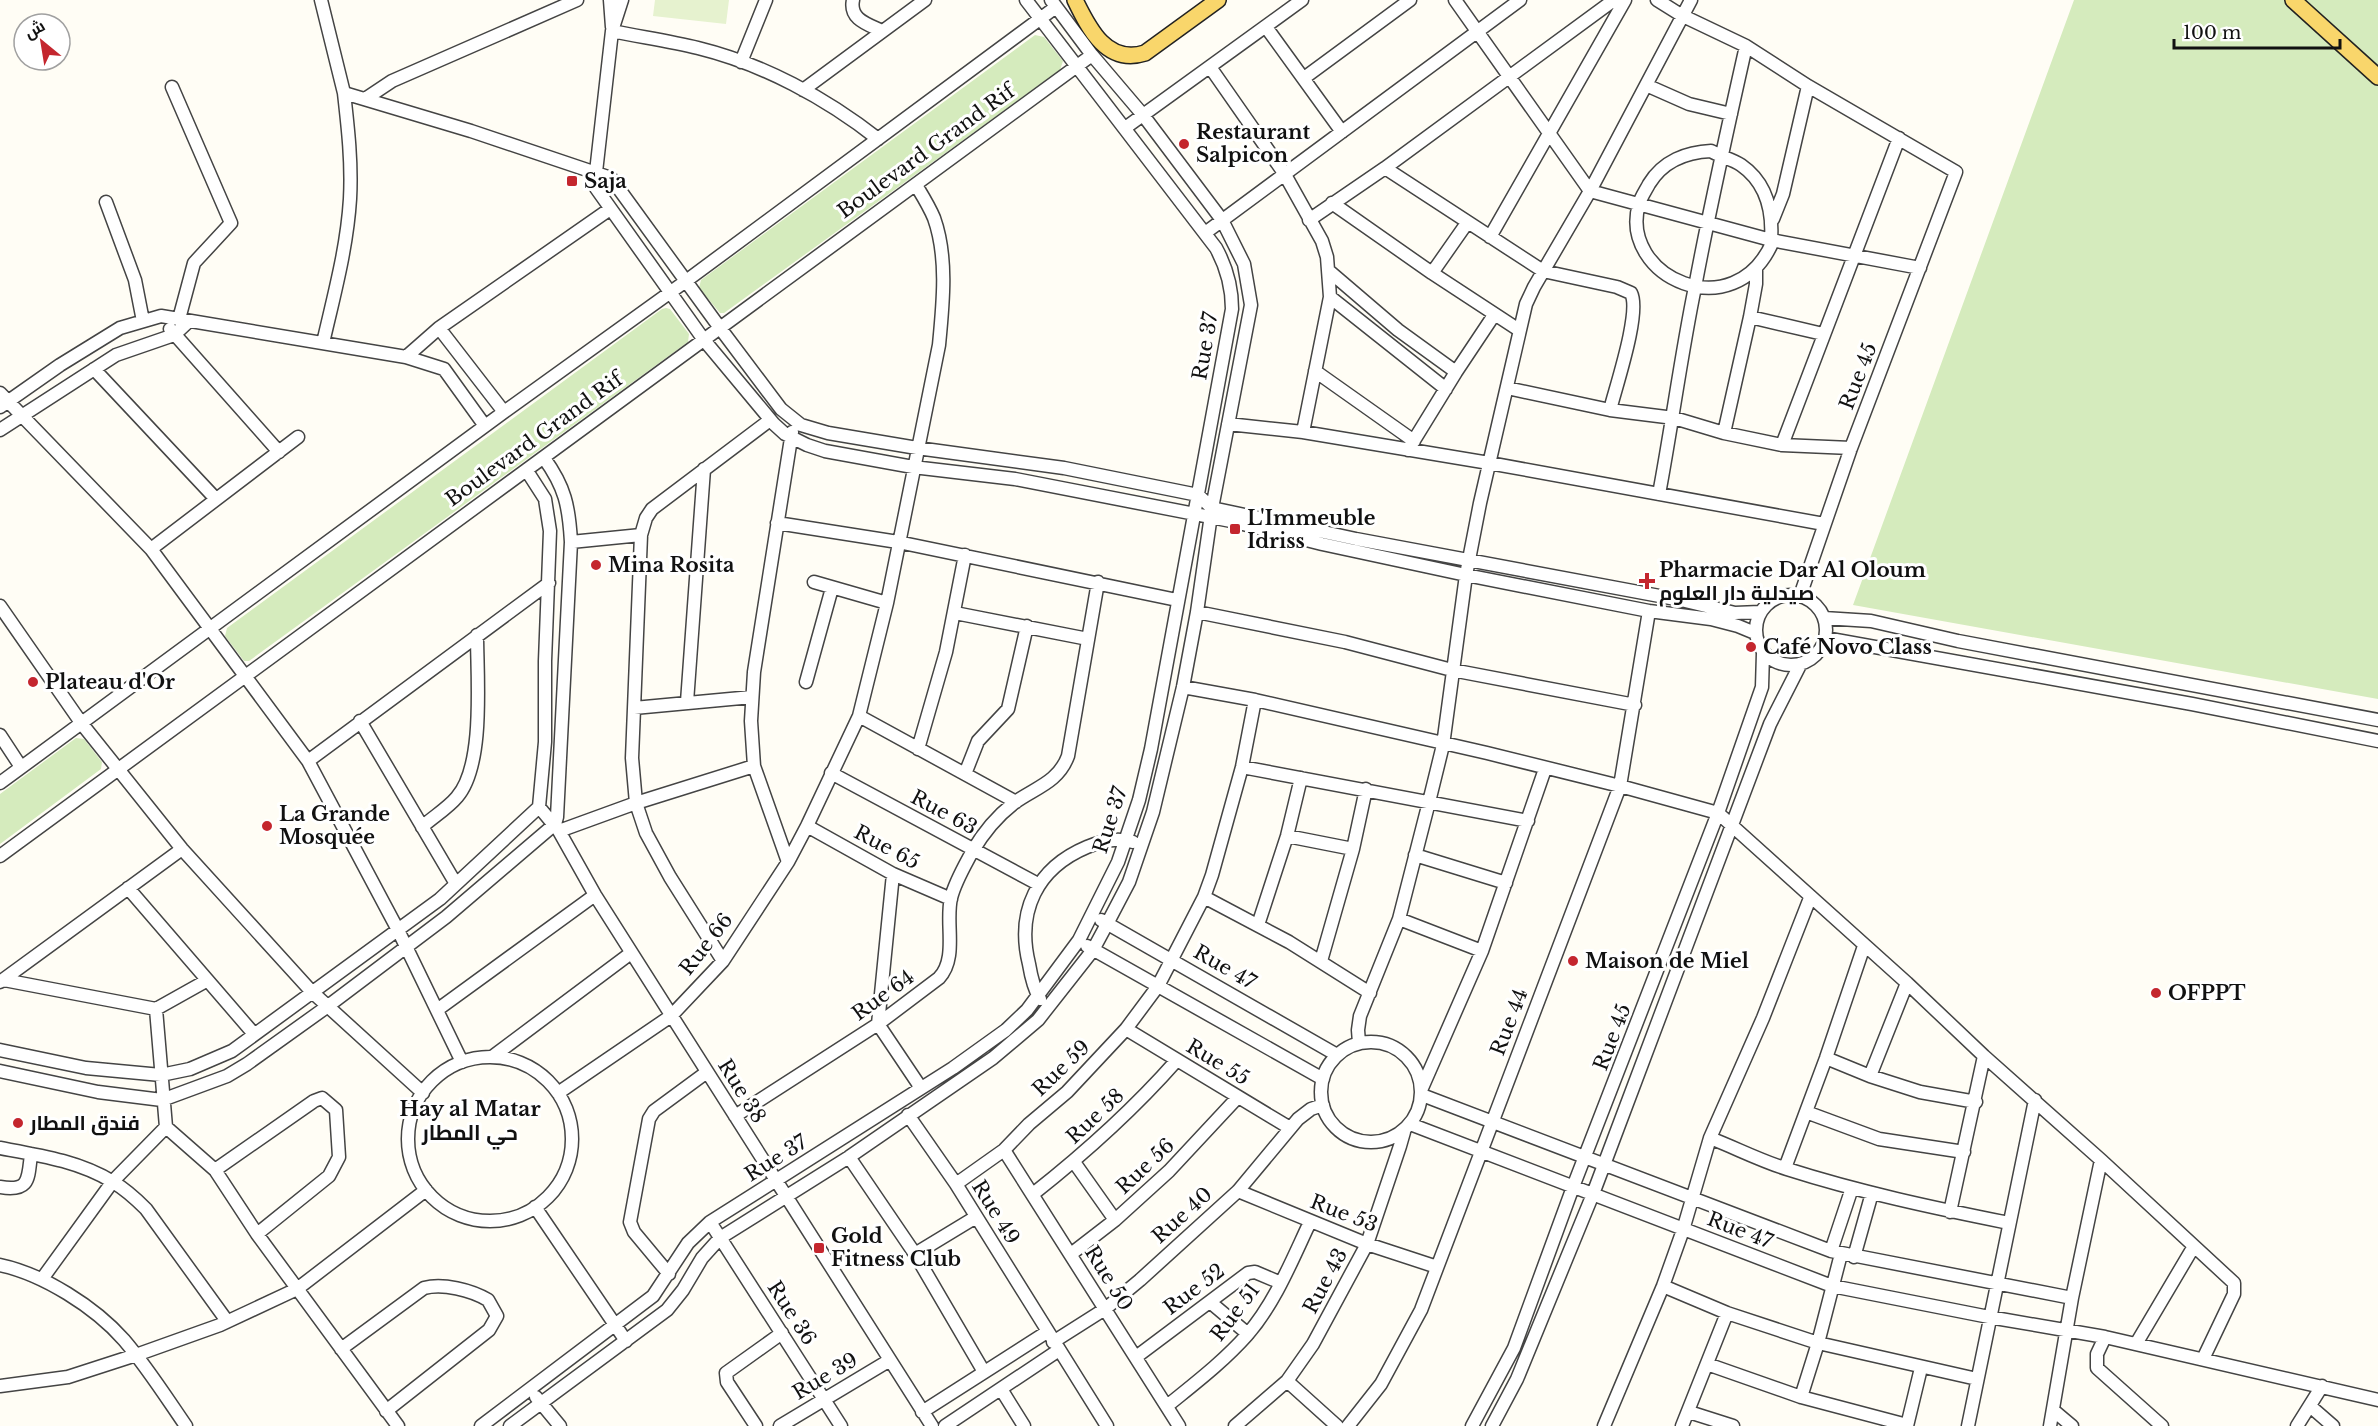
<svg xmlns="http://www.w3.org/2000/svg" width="2378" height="1426" font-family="'Libre Baskerville',Cairo,serif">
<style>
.green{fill:#d5ebbd}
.pitch{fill:#e6f2cf}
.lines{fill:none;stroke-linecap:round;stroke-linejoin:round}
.minor-casing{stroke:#444;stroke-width:15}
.major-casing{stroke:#222;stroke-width:18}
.minor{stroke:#fff;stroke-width:12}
.major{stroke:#f9d66b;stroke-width:15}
.poi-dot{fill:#c4262e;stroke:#fff;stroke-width:2}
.labels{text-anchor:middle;stroke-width:6;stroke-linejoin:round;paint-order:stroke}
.poi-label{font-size:20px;font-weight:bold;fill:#111;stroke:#fff;text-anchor:start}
.street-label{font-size:20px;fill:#111;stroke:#fff}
.neighbourhood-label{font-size:21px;font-weight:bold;fill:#111;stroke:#fff}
</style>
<rect width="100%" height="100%" fill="#fffdf5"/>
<path class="green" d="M2074,0H2378V699L1853,605Z
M1035,35L1044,37L1063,61L1060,70L724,313H720L699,288L701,280Z
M666,308L670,309L689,334L688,342L249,661H244L225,636L227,628L662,309Z
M76,738L84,739L102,762L101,769L0,844V794Z"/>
<path class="pitch" d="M655,0H729L726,24L653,16Z"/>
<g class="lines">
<defs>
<path id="minor" d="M321,0L344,93L471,131L611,178L720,328L781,409L801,425L828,433L917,448L1064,468L1198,495L1212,508L1356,539L1681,600L1735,613L1760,612
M610,0L612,27
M622,0L612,31L596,172V188L704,340L774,424L785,434L807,445L825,451L913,467L1015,479L1231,521L1322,544L1466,575L1649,611L1711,619L1738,626L1755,633
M853,0C849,19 867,24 882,31
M1455,0L1590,191L1771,240L1920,268
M1657,0L1681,15L1746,46L1808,86L1956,172L1851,448L1800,596
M1266,27L1342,132
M612,31C641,37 670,41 698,48C763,64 826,98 878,139
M741,62L766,0
M1210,67L1284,173L1322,241L1327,257L1330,297L1303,432
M1304,78L1410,0
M1646,85L1689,104L1731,114
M172,87L231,223L194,263L179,319
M803,90L925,0
M365,99L392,81L577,0
M1125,128L1302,0
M1711,151C1721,157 1732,159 1741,165C1767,183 1773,211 1771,240L1773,241C1735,330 1618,277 1639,204C1641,197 1646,190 1649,184C1663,161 1687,152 1711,151Z
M1385,168L1543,271L1617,287L1631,293C1641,312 1616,386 1610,410
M106,202L135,280L143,321
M1332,203L1432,273L1519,330
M1773,219L1783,194L1808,86
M1309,220L1385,168L1614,0
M1205,233L1520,0
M1490,237L1625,0
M1329,271L1398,330L1456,372
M1432,273L1467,223
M1330,297L1446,389
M1750,317L1823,334
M439,328L504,412
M170,329L279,452
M323,343C334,295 347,248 350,199C352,163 348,128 344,93
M406,357L439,328L610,209
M94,369L215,498
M1315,371L1414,441
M1507,388L1610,410L1674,418L1724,433L1782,445L1851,448
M0,393L151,549L308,761L398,930L462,1062
M0,407L60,365L120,328L161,316L406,357L444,369L485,426
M1228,424L1303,432L1489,463L1824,524
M0,430L116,355L174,335L189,321
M1724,433L1750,317L1756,284V269
M1782,445L1899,138
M1408,450L1456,372L1494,315
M1659,494C1672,425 1681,355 1695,287C1710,206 1728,126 1746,46
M777,523L898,542L1177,600
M641,535L632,758L636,803L646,833L670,877L723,961
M571,542L641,535L646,518L652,509L770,420
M151,549L298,437
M814,582L887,603
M1756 630a35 35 0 1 1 70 0a35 35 0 1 1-70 0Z
M0,606L82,724L182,849L311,991L423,1093
M1197,612L1345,642L1452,670L1635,705
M955,613L1088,639
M1824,618L1871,621L1958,641L2378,720
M1825,638L2192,704L2378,741
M806,682L832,588
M1183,687L1255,700L1487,753L1620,786L1718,813L1907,983L1984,1056L2101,1160L2234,1283V1294L2203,1359
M687,702L704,469
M634,708L752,697
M859,716L1016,802
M360,721L456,884
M0,735L21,767
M918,749L946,652L965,555
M308,761L549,583
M1242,767L1528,821
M831,773L1038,884
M965,774L978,741L1008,709L1027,626
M0,783L504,412L686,281L1056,7
M539,807L559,831L595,895L932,1426
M807,826L893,874L951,899
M422,827C433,817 448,808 457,797C485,765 477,677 477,635
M559,831L636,803L754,766
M1287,836L1353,849
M1415,855L1506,883
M0,856L1092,55
M788,862L754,766L751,721L754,672L792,432
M893,874L878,1024L921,1088
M128,888L254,1034
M1204,897L1289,942L1370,993
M1399,919L1482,951
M1101,920L1337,1055
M1258,925L1287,836L1301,778
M1087,946L1323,1079
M1321,961L1353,849L1366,789
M4,980L156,1009L206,981
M0,982L182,849
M1040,999C1034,989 1031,976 1029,964C1016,911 1037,868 1087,847C1101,841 1118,837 1133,842
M156,1009L166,1127L215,1170L257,1234L398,1426
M437,1010L595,895
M1126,1029L1290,1128
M1321 1092a50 50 0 1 1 100 0a50 50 0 1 1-100 0Z
M1359,1043L1358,1030L1360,1016L1399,919L1429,802L1443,745L1466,575L1480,503L1526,304L1534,287L1590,191L1691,0
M0,1050L86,1068L161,1075L190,1069L232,1051L440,899L539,807L545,742V661L550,531L545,499L527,471
M492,1057L631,953
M408 1139a82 82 0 1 1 164 0a82 82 0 1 1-164 0Z
M1826,1058L1870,1076L1920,1092L1976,1102
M0,1071L98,1092L162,1100L227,1076L247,1064L328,1006L446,917L555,824L557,817L571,542C569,506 565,487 544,458
M1870,1076L1907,983
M1422,1088L1482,951L1545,769
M558,1093L671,1016L723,961L788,862L807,826L859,716L887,603L939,345C943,304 948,257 934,218C929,206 922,195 916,185
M1422,1095L1831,1251L2072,1298
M1806,1112L1879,1139L1964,1152
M908,1115L956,1184L1107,1426
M735,1116L878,1024L939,978C958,958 945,923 951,898C955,882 964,867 972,852C983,833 996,817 1014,803C1034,788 1058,783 1068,756L1098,582
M1410,1124L1832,1286L1989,1317L2105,1337L2378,1400
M1710,1138C1736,1148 1761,1161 1787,1169C1859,1192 1934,1208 2009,1223
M0,1148C38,1155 79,1161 113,1182C125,1189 136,1199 146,1209L227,1321
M1004,1150L1179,1426
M849,1157L915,1254L984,1372
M1074,1162L1115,1220
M1785,1168L1826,1058L1864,946
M215,1170L314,1101L322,1098L336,1110L339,1157L329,1176L257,1234
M956,1184L1004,1150L1029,1124L1067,1092L1126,1029L1158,986L1204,897L1212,875L1242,767L1255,700
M0,1187C30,1192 28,1179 31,1154
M1238,1191L1367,1244L1437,1267
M1033,1194C1085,1153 1133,1110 1177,1060
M535,1207L626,1341
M1950,1212L1984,1056
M710,1222L841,1426
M1831,1251L1852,1188
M915,1254L976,1217
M1071,1254L1115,1220L1169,1171L1238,1097
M1854,1257L1872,1193
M0,1265C43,1274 95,1307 124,1340C147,1367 166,1397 186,1426
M669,1274L634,1232L630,1222L649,1119L654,1111L707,1072
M42,1279L113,1181L166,1127
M1663,1286L1727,1313L1818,1343L1977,1379
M1210,1302L1248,1334
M2105,1337L2097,1354V1368L2162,1426
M1053,1342L1105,1309L1140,1280L1238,1191L1298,1119L1311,1109L1323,1105
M2136,1344L2194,1246
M341,1349L424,1288C443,1283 471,1290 488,1300L497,1316L489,1330L386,1411
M1136,1357L1248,1273L1255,1272L1281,1283
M1707,1364L1801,1397L1907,1425
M1287,1381L1337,1426
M0,1386L68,1377L136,1355L220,1325L297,1289L426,1190
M1001,1389L1024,1426
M536,1397L560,1426
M1801,1397L1818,1343L1841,1254
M1167,1406C1194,1384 1223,1362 1247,1335C1275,1303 1292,1260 1310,1222
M2310,1406L2333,1426
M2053,1410L2072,1426
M922,1412L1047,1332
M1689,1412L1733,1426
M481,1426L653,1296L688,1243L710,1222L953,1068L1006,1030L1027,1010L1079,940L1118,862L1139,800L1151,749L1232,309C1232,286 1227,268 1216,248L1026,0
M510,1426L667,1310L683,1290L702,1258L720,1238L849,1157L993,1058L1038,1020L1093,950L1107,924L1129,882L1153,812L1183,687L1197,612L1212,508L1251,305L1244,264L1222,220L1143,115L1092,55L1051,0
M756,1426L727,1382L726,1373L782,1333
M780,1426L890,1360
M945,1426L1059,1350
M1235,1426L1287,1381L1313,1344L1367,1244L1400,1146L1404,1132L1400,1133
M1348,1426L1381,1384L1421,1310L1620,786L1649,611
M1472,1426L1514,1348L1573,1187L1718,813L1762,687L1763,653
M1492,1426L1517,1379L1593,1194L1770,724L1800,665
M1604,1426L1663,1286L1683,1230L1710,1138L1763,1018L1810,898
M1682,1426L1727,1313
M1907,1426L1921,1368
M1968,1426L2035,1100
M2050,1426L2072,1298L2101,1160
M2297,1426L2322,1386"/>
<path id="major" d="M1075,0C1089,29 1107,65 1145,53L1218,0
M2293,0L2378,77"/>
</defs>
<use href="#minor" class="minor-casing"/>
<use href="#major" class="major-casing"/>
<use href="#minor" class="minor"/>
<use href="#major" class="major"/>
</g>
<g class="poi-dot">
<circle cx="1184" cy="144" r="6"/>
<rect x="566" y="175" width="12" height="12" rx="3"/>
<rect x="1229" y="523" width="12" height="12" rx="3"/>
<circle cx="596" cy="565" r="6"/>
<path d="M1644 572h6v6h6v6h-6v6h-6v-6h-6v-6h6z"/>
<circle cx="1751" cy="647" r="6"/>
<circle cx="33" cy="682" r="6"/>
<circle cx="267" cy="826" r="6"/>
<circle cx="1573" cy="961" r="6"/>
<circle cx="2156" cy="993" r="6"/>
<circle cx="18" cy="1123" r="6"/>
<rect x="813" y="1242" width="12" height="12" rx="3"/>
</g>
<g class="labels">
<g class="poi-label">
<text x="1196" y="139">Restaurant<tspan x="1196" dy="23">Salpicon</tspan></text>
<text x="584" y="188">Saja</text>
<text x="1247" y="525">L'Immeuble<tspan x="1247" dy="23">Idriss</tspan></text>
<text x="608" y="572">Mina Rosita</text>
<text x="1659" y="577">Pharmacie Dar Al Oloum<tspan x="1659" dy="23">صيدلية دار العلوم</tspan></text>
<text x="1763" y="654">Café Novo Class</text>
<text x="45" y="689">Plateau d'Or</text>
<text x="279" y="821">La Grande<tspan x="279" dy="23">Mosquée</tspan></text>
<text x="1585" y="968">Maison de Miel</text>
<text x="2168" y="1000">OFPPT</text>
<text x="30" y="1130">فندق المطار</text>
<text x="831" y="1243">Gold<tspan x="831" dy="23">Fitness Club</tspan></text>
</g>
<g class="street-label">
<text transform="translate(926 151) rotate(-36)" y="7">Boulevard Grand Rif</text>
<text transform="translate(1205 346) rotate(-80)" y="7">Rue 37</text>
<text transform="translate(1858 376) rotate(-69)" y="7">Rue 45</text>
<text transform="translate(534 439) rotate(-36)" y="7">Boulevard Grand Rif</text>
<text transform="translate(944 812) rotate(28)" y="7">Rue 63</text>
<text transform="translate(1110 820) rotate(-72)" y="7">Rue 37</text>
<text transform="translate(887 847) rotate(28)" y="7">Rue 65</text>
<text transform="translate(706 944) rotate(-52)" y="7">Rue 66</text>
<text transform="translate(1225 967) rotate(30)" y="7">Rue 47</text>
<text transform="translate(883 995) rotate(-36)" y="7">Rue 64</text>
<text transform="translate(1509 1022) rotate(-69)" y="7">Rue 44</text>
<text transform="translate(1612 1037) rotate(-69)" y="7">Rue 45</text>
<text transform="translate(1218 1062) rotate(31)" y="7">Rue 55</text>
<text transform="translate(1061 1068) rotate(-44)" y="7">Rue 59</text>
<text transform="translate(742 1091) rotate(58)" y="7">Rue 38</text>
<text transform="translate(1095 1116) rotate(-43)" y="7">Rue 58</text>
<text transform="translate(776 1158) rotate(-32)" y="7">Rue 37</text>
<text transform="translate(1145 1166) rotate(-43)" y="7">Rue 56</text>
<text transform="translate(996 1212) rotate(58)" y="7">Rue 49</text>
<text transform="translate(1344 1213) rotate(21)" y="7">Rue 53</text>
<text transform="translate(1182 1215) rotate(-42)" y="7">Rue 40</text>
<text transform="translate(1740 1230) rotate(21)" y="7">Rue 47</text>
<text transform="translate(1109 1278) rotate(58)" y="7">Rue 50</text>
<text transform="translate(1325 1281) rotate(-62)" y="7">Rue 43</text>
<text transform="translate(1194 1289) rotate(-37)" y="7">Rue 52</text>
<text transform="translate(1235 1312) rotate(-53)" y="7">Rue 51</text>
<text transform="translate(792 1313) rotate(57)" y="7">Rue 36</text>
<text transform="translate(825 1376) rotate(-31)" y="7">Rue 39</text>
</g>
<g class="neighbourhood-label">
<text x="470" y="1116">Hay al Matar<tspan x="470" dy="24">حي المطار</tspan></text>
</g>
</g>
<g transform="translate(42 42) rotate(330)"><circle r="28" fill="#ffffff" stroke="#a0a0a0" stroke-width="1.5"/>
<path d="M0-4.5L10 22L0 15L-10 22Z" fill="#c4262e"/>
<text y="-9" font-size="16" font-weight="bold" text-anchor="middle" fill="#111111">ش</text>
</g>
<path d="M2174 39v9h166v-9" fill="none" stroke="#111111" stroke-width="3"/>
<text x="2183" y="39" font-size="18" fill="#111111" stroke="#ffffff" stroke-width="4.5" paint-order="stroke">100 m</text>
</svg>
